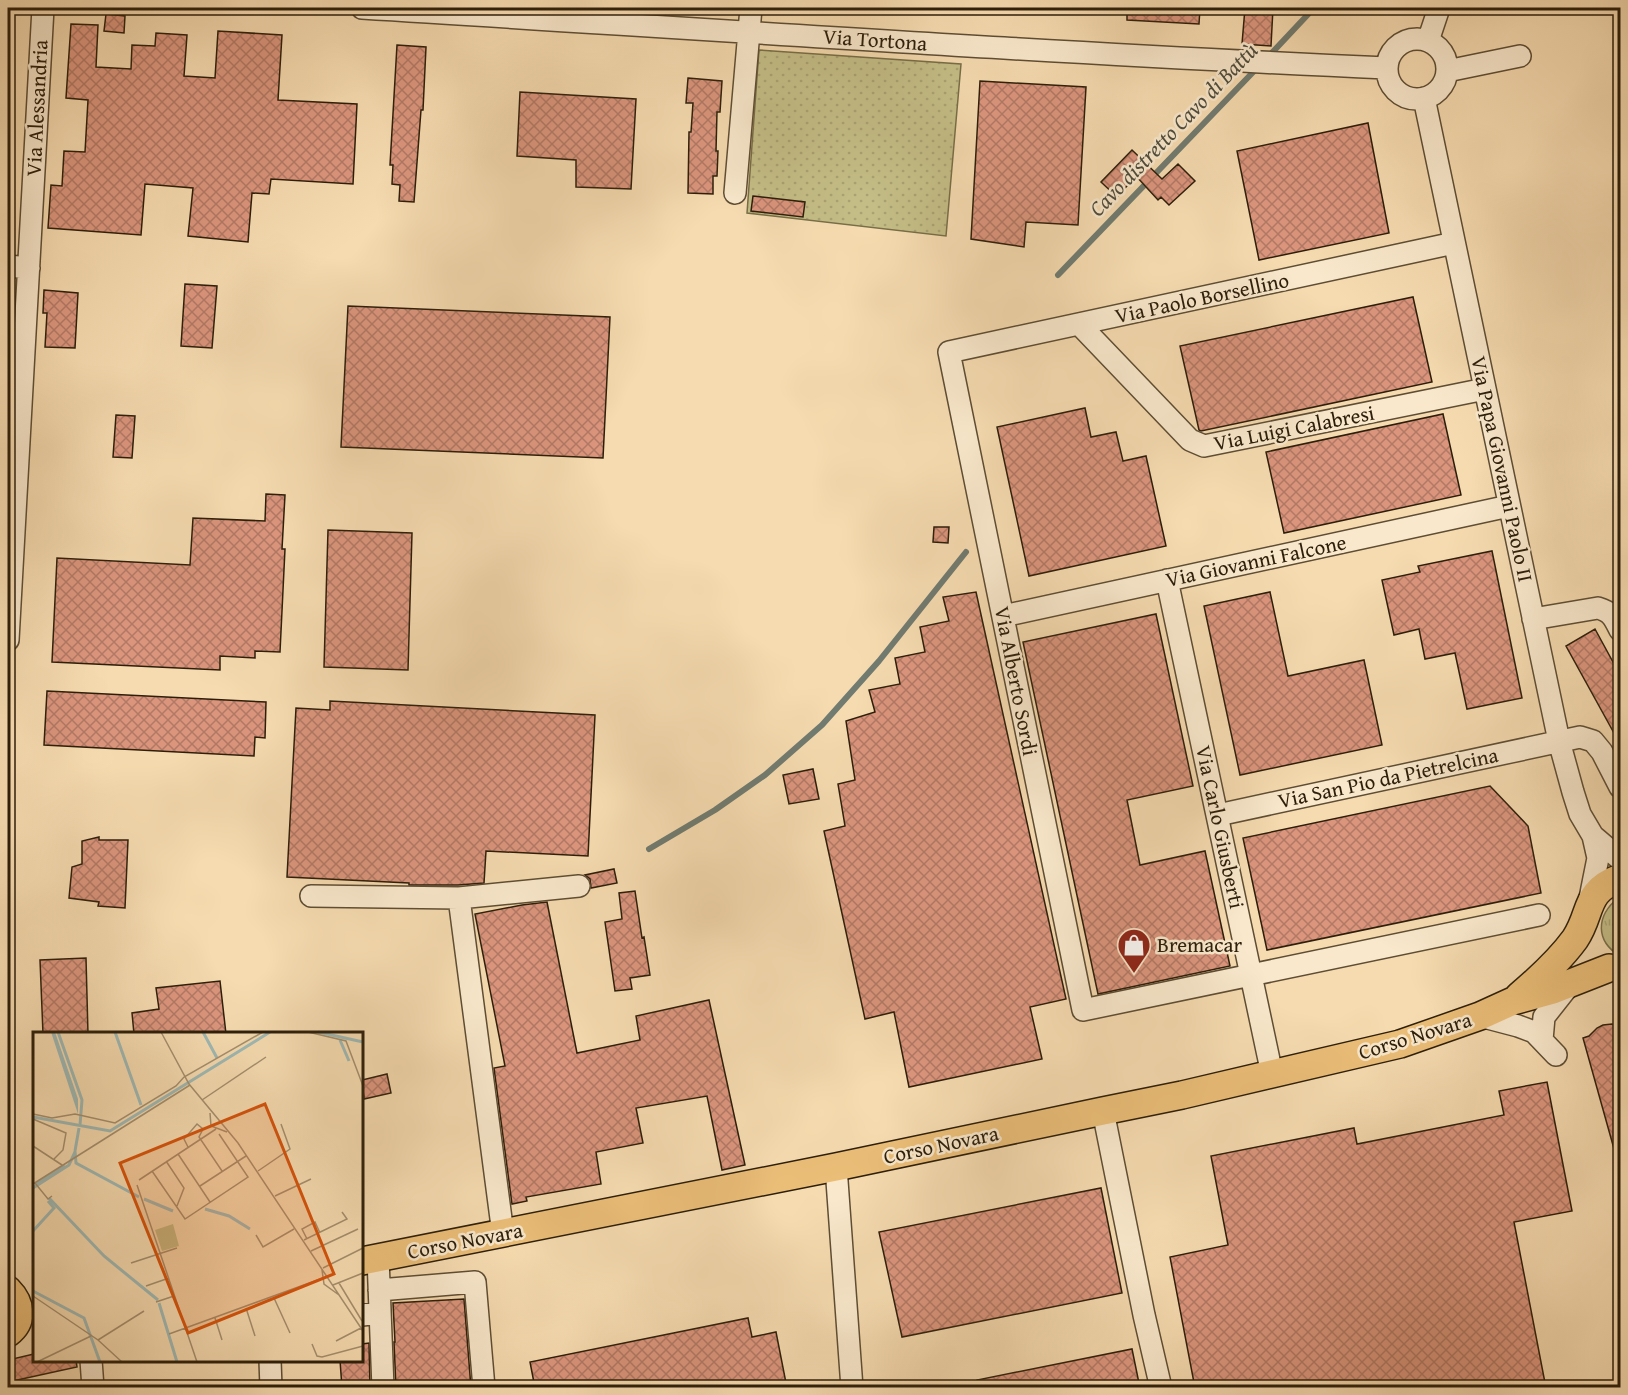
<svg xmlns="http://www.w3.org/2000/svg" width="1628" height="1395" font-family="'Gentium Book Plus',serif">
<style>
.grass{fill:url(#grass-tufts);stroke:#786e48;stroke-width:1.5}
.garden{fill:url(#garden-dots);stroke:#786e48;stroke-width:1.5}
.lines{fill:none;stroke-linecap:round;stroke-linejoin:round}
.stream{stroke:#717b70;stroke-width:6}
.building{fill:url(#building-cross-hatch);stroke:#2c1e0a;stroke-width:1.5}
.minor-casing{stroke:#5e4d34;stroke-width:24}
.major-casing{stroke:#2c1e0a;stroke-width:30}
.minor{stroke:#f9e8cc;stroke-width:21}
.major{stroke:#ebbe78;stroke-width:27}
.labels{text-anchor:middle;stroke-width:5;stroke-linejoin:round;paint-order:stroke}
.street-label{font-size:21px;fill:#2c1e0a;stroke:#f9e8cc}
.poi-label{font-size:21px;fill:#2c1e0a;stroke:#f9e8cc;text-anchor:start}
.water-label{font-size:22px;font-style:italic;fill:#4e4c3d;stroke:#f9e8cc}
.inset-river{fill:none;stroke:#9fb9b4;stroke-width:3}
.inset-road{fill:none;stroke:#a58f6e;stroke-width:1.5}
.view{fill:#d5530c;fill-opacity:0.15;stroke:#d5530c;stroke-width:3}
.inset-edge{fill:none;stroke:#2c1e0a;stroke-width:3}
</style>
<defs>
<pattern id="grass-tufts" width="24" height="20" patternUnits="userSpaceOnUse" patternTransform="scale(1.5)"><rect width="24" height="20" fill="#c4bd86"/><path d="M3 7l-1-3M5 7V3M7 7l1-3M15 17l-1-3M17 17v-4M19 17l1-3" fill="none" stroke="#a9a272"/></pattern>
<pattern id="garden-dots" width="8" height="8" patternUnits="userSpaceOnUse" patternTransform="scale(1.5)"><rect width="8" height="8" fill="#c4bd86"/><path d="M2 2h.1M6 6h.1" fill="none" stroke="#a9a272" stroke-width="1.8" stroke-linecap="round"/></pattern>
<pattern id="building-cross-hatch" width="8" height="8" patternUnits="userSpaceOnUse" patternTransform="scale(1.5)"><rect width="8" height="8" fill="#db957d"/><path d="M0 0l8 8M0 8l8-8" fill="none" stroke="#b27965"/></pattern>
</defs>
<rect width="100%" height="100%" fill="#f6dbb0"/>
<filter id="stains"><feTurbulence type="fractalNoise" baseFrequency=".00333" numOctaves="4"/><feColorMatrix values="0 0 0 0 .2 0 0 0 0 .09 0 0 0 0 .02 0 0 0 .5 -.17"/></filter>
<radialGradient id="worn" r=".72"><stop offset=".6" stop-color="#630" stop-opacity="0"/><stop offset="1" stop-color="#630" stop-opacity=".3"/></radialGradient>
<path class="grass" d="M1618,898H1620V956C1595,941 1596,916 1618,898Z"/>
<path class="garden" d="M759,50L961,64L946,236L747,213Z"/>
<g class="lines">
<path class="stream" d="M1267,58L1314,8
M1058,275L1258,67
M649,849L715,810L765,775L822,725L879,661L966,552"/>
</g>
<path class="building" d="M1127,8H1200L1199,24L1127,20Z
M1245,8H1273L1271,46L1242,44Z
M106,14L125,16L124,33L104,31Z
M71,24L98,25L96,67L131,69L132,45L155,46L156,33L187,35L184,76L215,78L218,31L282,35L278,100L357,104L353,184L271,179L269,194L252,193L248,242L188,236L193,188L145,184L141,235L48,228L51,185L62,186L64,151L85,152L88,100L66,98Z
M397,45L426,47L423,110H421L414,202L399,201L400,185L392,184L393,165H390Z
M688,78L722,81L720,112H717L716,151H718L717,176H713V194L688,193L689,132H691L693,103H686Z
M980,81L1086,87L1078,225L1026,222L1024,247L971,239Z
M520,92L636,99L631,189L576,187V160L517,156Z
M1368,123L1389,233L1259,260L1237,151Z
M1132,150L1162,179L1178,164L1195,181L1169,205L1161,197L1158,200L1136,176L1117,197L1101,182Z
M753,196L805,202L803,217L751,211Z
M185,284L217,286L212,348L181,346Z
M44,290L78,293L75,348L45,347L47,313H43Z
M1413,297L1432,382L1201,431L1199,430L1180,346Z
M348,306L610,317L603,458L341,447Z
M1085,408L1091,437L1116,432L1123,461L1146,456L1166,546L1029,576L997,427Z
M1443,414L1461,495L1284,533L1266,452Z
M116,415L135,416L132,458L113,457Z
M266,494L285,495L282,549H285L280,652L255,651V658L220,656V670L52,662L57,558L190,565L193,518L265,521Z
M934,527H949L948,543L933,542Z
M328,530L412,533L408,670L324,667Z
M1492,551L1522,698L1467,709L1455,653L1425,659L1419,629L1394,635L1382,580L1420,572L1418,566Z
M976,592L1066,999L1030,1007L1042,1059L909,1087L894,1012L865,1019L824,831L845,826L838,784L855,780L846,721L875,712L869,690L900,684L895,658L925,652L920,627L949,621L943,597Z
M1270,592L1288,676L1364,660L1382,745L1240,775L1204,606Z
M1156,614L1193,786L1127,800L1140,865L1205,851L1230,966L1098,994L1023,642Z
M1595,629L1620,675V744L1566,646Z
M47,691L266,702L265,738L255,737L254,756L44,745Z
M330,701L595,715L588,856L486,851L484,883L458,885H409V883L287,877L296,708L330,710Z
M813,769L819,799L789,804L783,775Z
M1490,786L1528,826L1541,893L1267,950L1243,838Z
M99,837V840H128L125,908L98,906L99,902L69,898L72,867L82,864V841Z
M614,869L617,883L591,888L590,879L585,875Z
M635,891L642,938L644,937L650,975L630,978L632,989L615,991L605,922L622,919L619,893Z
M547,902L577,1053L640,1040L636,1016L709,1000L745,1165L722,1170L707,1096L636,1108L643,1143L596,1152L601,1184L526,1197L527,1201L512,1204L494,1068L505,1066L475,914L522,905Z
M86,958L88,1034H43L40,960Z
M220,981L226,1034H134L132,1013L159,1009L156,988Z
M1612,1024L1620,1028V1155L1616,1156L1583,1038L1589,1036L1597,1028L1603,1025Z
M387,1074L391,1093L364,1099L362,1080Z
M1547,1082L1572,1211L1514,1222L1546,1388H1195L1170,1257L1228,1245L1211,1156L1354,1128L1357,1144L1504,1115L1499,1091Z
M1101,1188L1122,1293L902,1337L879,1232Z
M464,1299L471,1388H396L394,1342H395L393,1303Z
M748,1318L752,1337L776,1332L787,1388H535L530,1362Z
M369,1343L370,1388H342L340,1360H362V1344Z
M1132,1349L1140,1388H977V1380Z
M34,1354V1360H76L77,1367L8,1382V1360Z"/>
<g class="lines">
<defs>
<path id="minor" d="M362,8C704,29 1045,53 1387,68
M1387 69a30 30 0 1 1 60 0a30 30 0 1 1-60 0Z
M1428,41L1439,8
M1447,71L1520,56
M1424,98L1559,741L1573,792L1580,814L1593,836L1598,858L1589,903
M735,193L751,8
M1454,243L949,352L1083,1010L1539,915
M8,266L29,268
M1079,324L1190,440L1204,446L1485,389
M1167,580L1272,1074
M1003,616L1509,506
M1533,619L1598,608C1612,612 1614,618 1620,630
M8,640L43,8
M1218,815L1580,737L1593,741L1602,752L1620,787
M1593,836L1620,859
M311,896L459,898
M1480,1016L1518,1026L1534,1032L1556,1055
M1542,1040L1544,1017L1570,984
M1103,1111L1144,1315L1161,1388
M836,1167L852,1388
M503,1234L459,898L579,886
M378,1258L383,1388
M379,1290L475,1282L484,1388
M362,1315L380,1313
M91,1360L93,1388
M270,1360L271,1388"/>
<path id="major" d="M1519,996C1539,979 1559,961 1575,939C1593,912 1583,892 1620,878
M362,1261L836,1167L1103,1111L1182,1095L1400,1044L1480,1016L1513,1001L1553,990L1609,968
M8,1290C21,1303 24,1321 8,1333"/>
</defs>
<use href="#minor" class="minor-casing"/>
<use href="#major" class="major-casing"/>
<use href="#minor" class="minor"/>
<use href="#major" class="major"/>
</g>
<defs>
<symbol id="shop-pin" viewBox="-11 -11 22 30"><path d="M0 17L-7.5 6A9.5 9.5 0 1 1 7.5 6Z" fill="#8f2418" stroke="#f9e8cc"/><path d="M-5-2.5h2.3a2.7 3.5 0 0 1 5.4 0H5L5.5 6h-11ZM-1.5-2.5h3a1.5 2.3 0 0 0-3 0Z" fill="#fff"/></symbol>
</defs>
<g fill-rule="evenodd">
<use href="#shop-pin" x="1115" y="926" width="38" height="52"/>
</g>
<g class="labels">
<g class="street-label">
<text transform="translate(875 40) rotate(4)" y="7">Via Tortona</text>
<text transform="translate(37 108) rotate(-87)" y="7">Via Alessandria</text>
<text transform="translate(1202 298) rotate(-12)" y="7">Via Paolo Borsellino</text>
<text transform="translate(1294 428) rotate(-11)" y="7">Via Luigi Calabresi</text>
<text transform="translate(1502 469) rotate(78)" y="7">Via Papa Giovanni Paolo II</text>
<text transform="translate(1256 561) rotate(-12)" y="7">Via Giovanni Falcone</text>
<text transform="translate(1016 681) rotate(79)" y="7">Via Alberto Sordi</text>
<text transform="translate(1388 778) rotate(-12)" y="7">Via San Pio da Pietrelcina</text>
<text transform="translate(1220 827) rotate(78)" y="7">Via Carlo Giusberti</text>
<text transform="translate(1415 1036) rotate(-17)" y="7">Corso Novara</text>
<text transform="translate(941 1145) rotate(-12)" y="7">Corso Novara</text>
<text transform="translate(465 1241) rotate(-11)" y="7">Corso Novara</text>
</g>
<g class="poi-label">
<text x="1157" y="952">Bremacar</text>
</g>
<g class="water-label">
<text transform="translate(1173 129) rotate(-46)" y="8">Cavo distretto Cavo di Battù</text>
</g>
</g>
<g transform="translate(33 1032)">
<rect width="330" height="330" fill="#f6dbb0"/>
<path d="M140,192L146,214L129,219L122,198Z" fill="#c4bd86"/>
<path d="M18,0H22L45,67V82Z" fill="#9fb9b4"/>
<path class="inset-river" d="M25,0L49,68L47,93M82,0L108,73M170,0L184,26M285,0L330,10M307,8L316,29M0,85L77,99L237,0M42,119L43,131L106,165M42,119L46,96M3,152L32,134M0,156L36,133L42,120M16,166L71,224L125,268M111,167L140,179M172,177L196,184L217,197M0,199L21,176L15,169M0,259L51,286L67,330M126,271L144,330"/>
<path class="inset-road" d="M128,0L156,52L205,111L330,299M275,0L313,9L330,54M169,68L233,25M177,81L178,94L194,100M0,82L19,86L42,82L82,91L143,54L151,45L230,0M0,87L33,101L30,118L20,128M0,114L29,133M155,115L151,107L164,92L170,97L166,105L189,139M145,122L177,170M133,129L151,156L144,174M119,139L152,187L215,145L186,102M225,139L257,117L248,92M106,148L183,97M2,151L15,167L19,164M0,152L157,53M104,153L164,330M167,154L213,124M242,164L278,147M223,203L230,215L261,197M274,207L269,197L282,190L287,201M271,208L314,187L309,180M278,219L325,197M98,231L144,216M290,236L330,216M289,238L291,252L306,263M306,251L329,289M300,253L330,241M113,254L136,246M0,264L65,308L89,330M241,266L257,301M123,270L141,264M213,276L222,304M182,286L189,308M136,302L290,246M65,308L111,279M303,309L328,296M279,312L284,324L289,325L330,314M4,330L58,304"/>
<path class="view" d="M232,72L301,242L155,301L87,131Z"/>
<rect width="330" height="330" class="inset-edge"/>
</g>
<rect width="1628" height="1395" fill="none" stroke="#f6dbb0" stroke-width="30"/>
<rect x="9" y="9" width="1610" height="1377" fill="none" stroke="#2c1e0a" stroke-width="3"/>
<rect x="15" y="15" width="1598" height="1365" fill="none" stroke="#2c1e0a" stroke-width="1.5"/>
<rect width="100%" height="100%" filter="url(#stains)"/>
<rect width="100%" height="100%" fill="url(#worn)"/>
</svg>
